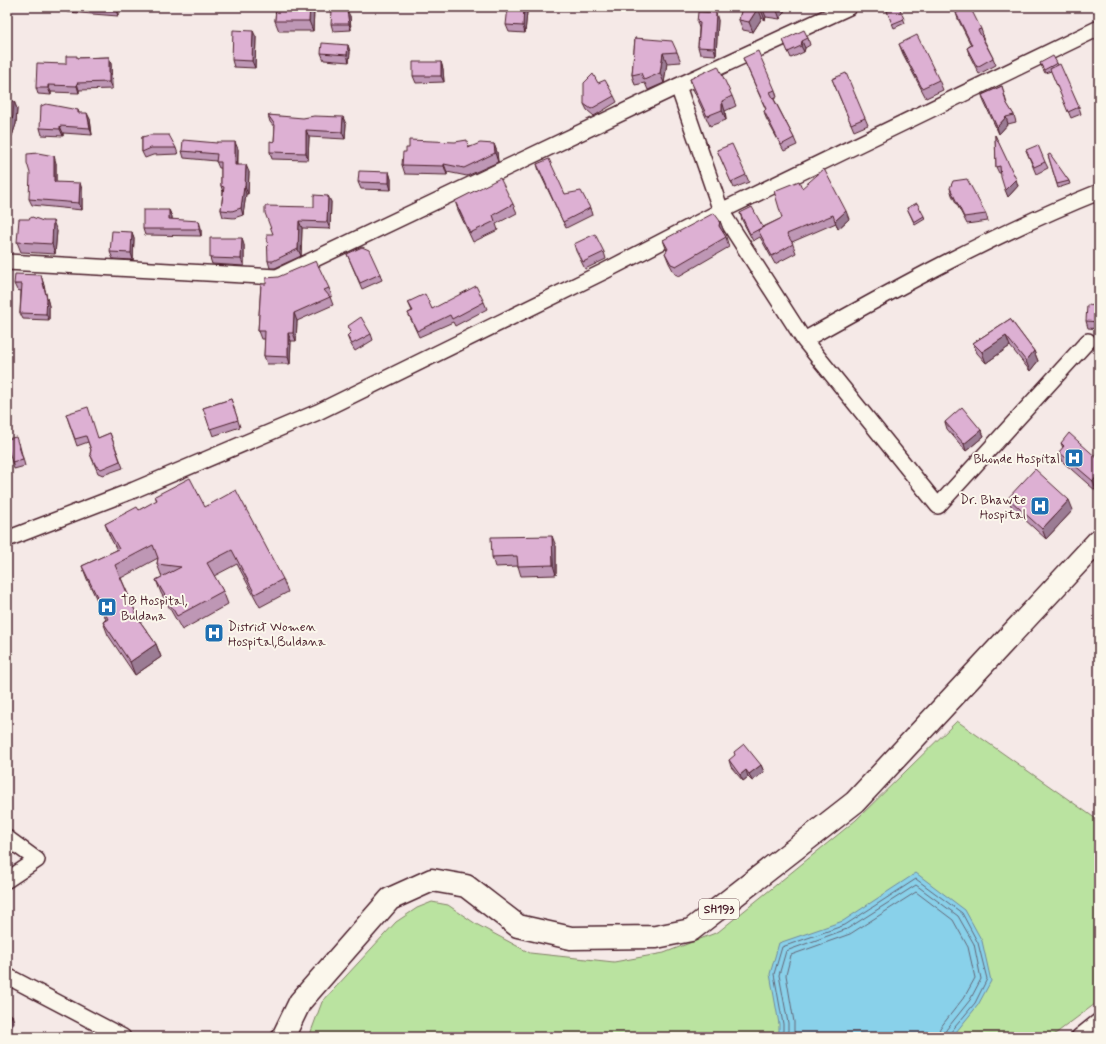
<svg xmlns="http://www.w3.org/2000/svg" width="1106" height="1044" font-family="Mynerve,sans-serif">
<style>
.green{fill:#bae3a0;stroke:#828166}
.water{fill:#89d1ea;stroke:#708a9e}
.lines{fill:none;stroke-linecap:round;stroke-linejoin:round}
.shore{stroke:#636677;stroke-width:1}
.street-casing{stroke:#4a1f2b;stroke-width:18}
.primary-casing{stroke:#4a1f2b;stroke-width:25}
.street{stroke:#fbf7ec;stroke-width:15}
.primary{stroke:#fbf7ec;stroke-width:22}
.wall{fill:#be97b5;stroke:#4a1f2b}
.shaded-wall{fill:#9b7b94;stroke:#4a1f2b}
.building{fill:#ddb0d3;stroke:#4a1f2b}
.labels{text-anchor:middle;stroke-width:4;stroke-linejoin:round;paint-order:stroke}
.shield{fill:#fbf7ec;stroke:#7f6065;stroke-width:1}
.shield-label{font-size:12px;font-weight:bold;fill:#4a1f2b}
.poi-label{font-size:13px;fill:#4a1f2b;stroke:#fbf7ec;text-anchor:end}
</style>
<rect width="100%" height="100%" fill="#f5e9e7"/>
<filter id="ink" filterUnits="userSpaceOnUse"><feTurbulence type="fractalNoise" baseFrequency=".025" numOctaves="2"/><feDisplacementMap in="SourceGraphic" scale="8" xChannelSelector="R" yChannelSelector="G"/><feConvolveMatrix kernelMatrix="1 2 1 2 8 2 1 2 1" color-interpolation-filters="sRGB"/></filter>
<g filter="url(#ink)">
<path class="green" d="M957,721L1099,821V1001L1051,1037H309L322,1002L396,922L417,908L432,902L448,905L476,924L530,953L614,962L664,953L718,932L856,820Z"/>
<path class="water" d="M916,873L965,910L982,941L991,981L978,1005L952,1037H779V1024L770,974L779,943L843,921Z"/>
<g class="lines">
<path class="shore" d="M783,1037V1024L774,974L782,947L845,925L916,879L962,913L978,943L987,979L975,1003L950,1033L949,1037
M788,1037V1023L779,975L786,951L847,929L916,885L958,916L974,944L981,979L970,1000L946,1030L944,1037
M794,1037V1022L786,975L791,955L850,934L916,892L953,920L968,947L975,978L965,996L940,1028L938,1037"/>
<defs>
<path id="street" d="M678,86L721,211L804,340L938,506L1088,341
M7,262L277,277L678,86L849,7
M804,340C900,286 996,233 1099,192
M7,539L134,490L318,412L605,271L721,211L1099,28
M7,838L37,860L7,880
M7,976L123,1037
M1079,1037L1099,1021"/>
<path id="primary" d="M283,1037L300,1002L390,899L432,880L466,886L518,926L571,938L656,937L691,930L855,802L1099,540"/>
</defs>
<use href="#street" class="street-casing"/>
<use href="#primary" class="primary-casing"/>
<use href="#street" class="street"/>
<use href="#primary" class="primary"/>
</g>
<path class="wall" d="M65,7H143V10H118V16L67,12Z
M276,7H313L314,10L313,31H279L275,21Z
M742,7H793V9L786,8L780,19L766,17L765,20L762,18L753,32L743,30L739,20Z
M899,7L905,23L894,28L887,11Z
M527,12L525,33L509,32L506,25Z
M956,13L981,29L983,35L982,36L993,58L996,65L979,74L969,54L967,48L971,45L958,19Z
M350,16L351,30L333,31L331,24Z
M718,20L716,55L700,54L698,47L699,28L697,22Z
M256,37L255,68L234,67L232,60Z
M635,38L677,52L681,62L667,63L664,83L648,90L645,83L635,85L632,75Z
M808,38L810,45L805,48L804,52L791,58L783,40Z
M899,44L939,80L943,90L926,98L903,54Z
M348,45L350,52L349,62L324,60L321,53Z
M109,57L111,64L112,89L79,90V93L51,92V95L38,94L36,88L66,64L78,58Z
M743,58L775,90L777,97L774,99L794,138L797,145L784,151L766,118L764,111L766,110Z
M441,62L443,69L444,82L416,83L413,76Z
M1040,63H1057L1079,107L1081,114L1071,118L1051,71L1045,73Z
M690,79L732,96L736,106L725,111L726,120L710,126L693,89Z
M832,79L865,118L868,125L854,131Z
M598,83L614,96L617,102L594,116L587,110L584,104Z
M1002,86L1007,104L1014,115L1016,122L1008,124L999,134L984,102L982,95Z
M7,101H14L17,109L16,124L12,136L7,138V144Z
M78,110L79,113L90,119L92,135L63,133V136L42,135L40,128Z
M268,115L346,124L345,139L309,137L308,160L272,159L270,152L274,142L275,128L270,122Z
M995,135L1018,186L1008,197L1001,173H999L996,167Z
M142,137L176,148L178,154L153,155L145,158L142,152Z
M494,144L497,152L498,162L467,176L447,172V175L405,174L402,165L406,152L469,147Z
M238,149V165L249,172L248,194H246L243,215L234,218L223,217L221,210L223,192L221,186V168H219L216,161L184,158L182,151Z
M717,150L746,175L749,182L734,188Z
M1026,150L1045,162L1048,168L1036,174Z
M1048,155L1069,181L1070,184L1058,188Z
M56,163V182L82,189V210L32,205L29,199Z
M537,164L565,194L590,208L592,215L566,228L539,171Z
M389,172L391,179V190L361,189L358,182Z
M802,188L849,219L838,229L836,223L792,242L796,253L775,264L760,237L753,241L742,220L740,213L763,227L782,218Z
M950,188L986,214L988,221L967,224L952,195Z
M328,196L331,202L330,229L302,228L301,256L275,268H270L268,261L273,234L314,207Z
M455,201L513,204L517,213L496,224L498,230L473,242L458,210Z
M907,208L924,216L925,219L915,225Z
M169,210L172,217V219L201,228V236L145,235L143,229Z
M720,221L724,232L723,233L726,237L729,247L679,276L675,274L669,263L665,253L667,251L663,240Z
M57,231L55,254L21,252L17,242Z
M132,232L134,239L133,260L113,259L110,252Z
M574,244L604,252L606,259L585,269L576,251Z
M244,245V266L212,264L210,258Z
M347,254L380,274L382,280L362,289Z
M43,282L49,306V320L23,319L20,313L21,291L17,290L14,284Z
M261,284L329,288L332,296L330,297L333,305L297,321L296,341H291L290,364H267L264,356L265,339H261L258,331Z
M408,302L432,309L484,302L487,309L455,326L453,322L419,337L408,313L412,311Z
M1099,306V329L1088,328L1086,321Z
M1010,319L1034,351L1038,361L1030,371L1010,346L986,363L977,353L973,343Z
M348,326L371,334L373,340L355,351L350,343L347,336L351,332Z
M231,399L240,427L213,436L203,408Z
M66,414L98,438L110,433L123,468L103,475L98,473L90,454L91,450L88,442L77,446Z
M945,422L981,430L984,436L966,451L947,429Z
M19,443L25,466L14,469L12,462Z
M1061,443L1099,460L1096,491L1063,462L1059,452L1063,448Z
M155,496L205,507L283,579L288,592L260,607L237,564L214,576L223,591L228,604L182,630L161,593L156,580L162,577L157,564L158,558L121,578L139,620L156,644L161,657L135,675L108,635L103,622L106,619L87,579L82,566L117,550L110,537L105,524L139,510L157,501Z
M1008,498L1073,510L1046,539L1012,508Z
M556,546V575L521,576L518,566L495,567L492,557Z
M729,760L761,765L764,772L752,781L748,777L743,781L731,767Z"/>
<path class="shaded-wall" d="M115,7H117L118,10V16Z
M310,7H313L314,10L313,31L309,21Z
M524,7H525L527,12L525,33L523,26Z
M762,7L766,17L765,20L761,10Z
M777,7H786V8L780,19L776,8Z
M758,8L762,18L753,32L749,22Z
M347,10L350,16L351,30L349,24Z
M716,13L718,20L716,55L714,48Z
M253,31L256,37L255,68L252,61Z
M802,41L805,48L804,52L801,46Z
M348,45L350,52L349,62L347,55Z
M663,53L667,63L664,83L660,73Z
M109,57L111,64L112,89L109,82Z
M441,62L443,69L444,82L441,76Z
M7,67V69L8,98L7,96Z
M77,83L79,90V93L77,86Z
M48,85L51,92V95L48,88Z
M14,101L17,109L16,124L12,136L9,127Z
M722,101L725,111L726,120L722,110Z
M87,113L90,119L92,135L90,128Z
M343,117L346,124L345,139L342,132Z
M1006,117L1008,124L999,134L997,127Z
M60,126L63,133V136L60,129Z
M306,130L309,137L308,160L306,153Z
M235,142L238,149L237,171L235,165Z
M494,144L497,152L498,162L495,153Z
M54,156L56,163V188L54,182Z
M444,164L447,172V175L444,166Z
M246,165L249,172L248,194L245,187Z
M389,172L391,179V190L389,183Z
M1016,179L1018,186L1008,197L1005,190Z
M80,183L82,189V210L79,203Z
M244,187L246,194L243,215L241,208Z
M328,196L331,202L330,229L327,222Z
M7,198L8,219L7,216Z
M169,210L172,217L171,225L169,219Z
M846,211L849,219L838,229L835,221Z
M53,221L57,231L55,254L52,244Z
M199,221L201,228V236L199,229Z
M299,221L302,228L301,256L298,249Z
M720,221L724,232L723,236L719,226Z
M132,232L134,239L133,260L131,253Z
M242,238L244,245V266L241,259Z
M41,275L43,282L49,306V320L46,314Z
M294,313L297,321L296,341L293,333Z
M288,333L291,341L290,364L288,357Z
M1006,336L1010,346L986,363L982,352Z
M1034,351L1038,361L1030,371L1026,361Z
M981,430L984,436L966,451L964,444Z
M1099,474V488L1096,491L1093,481Z
M1069,500L1073,510L1046,539L1042,529Z
M552,536L556,546V575L553,565Z
M156,644L161,657L135,675L130,662Z
M761,765L764,772L752,781L749,774Z
M746,770L748,777L743,781L740,775Z
M12,1015L14,1022L7,1035V1024Z"/>
<path class="building" d="M276,7H310L309,21H275Z
M508,7H524L523,26L506,25Z
M742,7H762L761,10L758,8L749,22L739,20Z
M765,7H777L776,8Z
M897,7H899L904,19L892,24L887,11Z
M968,7H970L981,29L978,30L993,58L977,67L967,48L972,45L956,13Z
M347,10L349,24H331L332,11Z
M698,12L716,13L714,48L698,47L700,23L697,22Z
M233,30L253,31L252,61L232,60Z
M804,30L808,38L802,41L801,46L788,52L783,40Z
M917,35L939,80L922,88L899,44Z
M635,38L672,41L677,52L663,53L660,73L644,80L641,73L632,75Z
M322,43L348,45L347,55L321,53Z
M758,51L775,90L770,92L794,138L781,145L764,111L766,109L743,58Z
M66,56H77V58L109,57V82L77,83V86L48,85V88H36L37,63L66,64Z
M1053,56L1057,63L1044,70L1040,63Z
M413,62H441V76H413Z
M1060,64L1079,107L1068,112L1050,69Z
M718,66L732,96L722,101V110L707,116L690,79Z
M846,73L865,118L851,124L832,79Z
M593,74L598,83L605,80L614,96L591,109L584,104V83Z
M1002,86L1006,102L1014,115L1006,117L997,127L982,95Z
M7,101H14L13,116L9,127L7,129Z
M46,104L78,110V113H87L90,128L60,126V129L40,128L41,106Z
M268,115L303,118L314,116L343,117L342,132L306,130V153L270,152V141L274,142L275,125Z
M150,135H169L176,148H151L142,152V137Z
M995,135L1016,179L1005,190L1001,177L1000,166L996,167Z
M183,140L217,143V142H235V165H246L245,187H244L241,208L232,211L221,210L224,187L221,186V162H216L217,154L182,151Z
M409,140L455,142L467,140L468,148L480,143L494,144L495,153L464,168L444,164V166L402,165L403,152H406V148H409Z
M732,144L746,175L731,182L717,150Z
M1038,145L1045,162L1034,167L1026,150Z
M38,153L54,156V182L80,183L79,203L29,199L30,173L27,163V154Z
M1050,154L1069,181L1057,184L1048,155Z
M549,159L565,194L581,191L590,208L563,222L537,164Z
M824,169L846,211L835,221L833,215L787,234L793,244L772,256L758,230L782,218L774,191L799,181L802,188Z
M359,171L389,172V183L358,182Z
M500,178L513,204L493,215L495,221L470,233L455,201Z
M967,179L986,214L964,217L950,188L953,181Z
M314,195L328,196L327,222L299,221L298,249L273,261H268L267,234H273L265,213V206L314,207Z
M917,203L924,216L914,222L907,208Z
M752,207L763,227L750,234L740,213Z
M143,210H169V219L199,221V229H143Z
M714,213L720,221L719,226L726,237L676,266L671,264L665,253L668,249L663,240Z
M32,217L43,221H53L52,244L17,242L19,219H29Z
M112,231L132,232L131,253L110,252Z
M595,234L604,252L583,262L574,244Z
M210,238H242L241,259L210,258Z
M362,247L369,250L380,274L360,283L347,254Z
M316,261L329,288L324,290L330,297L294,313L293,333H288V357L264,356L265,331H258L261,284H266V278L278,277Z
M15,274L41,275L47,299L46,314L20,313L22,284H14Z
M476,286L484,302L452,319L450,315L417,331L408,313L413,311L408,302L425,294L432,309Z
M1087,305L1099,306V322L1086,321Z
M361,317L371,334L352,344L347,336L351,332L348,326Z
M1010,319L1034,351L1026,361L1006,336L982,352L973,343Z
M231,399L238,420L210,429L203,408Z
M88,407L98,438L110,433L120,461L101,469L96,466L90,454L91,450L86,436L75,439L66,414Z
M962,407L981,430L964,444L945,422Z
M1069,433L1099,460V474L1093,481L1059,452L1064,446L1061,443Z
M16,437L23,459L12,462L7,445V439Z
M1035,469L1069,500L1042,529L1008,498Z
M190,478L205,507L236,490L283,579L255,594L232,550L207,563L223,591L177,616L156,580L181,567L157,564L158,558L153,545L115,565L139,620L156,644L130,662L103,622L108,619L82,566L119,549L105,524L137,507L139,510L157,500L155,496Z
M552,536L553,565L518,566L517,556L492,557L491,537Z
M744,744L761,765L749,774L746,770L740,775L729,760L735,755L734,752Z
M7,1013L12,1015L7,1024Z"/>
</g>
<defs>
<symbol id="hospital-square" viewBox="-11 -11 22 22"><rect x="-9" y="-9" width="18" height="18" rx="4" fill="#1f6fb2" stroke="#fbf7ec"/><path d="M-5-5h3v3.5h4V-5h3V5h-3V1.5h-4V5h-3Z" fill="#fff"/></symbol>
</defs>
<g fill-rule="evenodd">
<use href="#hospital-square" x="1063" y="447" width="22" height="22"/>
<use href="#hospital-square" x="1029" y="495" width="22" height="22"/>
<use href="#hospital-square" x="96" y="596" width="22" height="22"/>
<use href="#hospital-square" x="203" y="622" width="22" height="22"/>
</g>
<g class="labels">
<rect class="shield" x="699" y="899" width="40" height="20" rx="3"/>
<g class="shield-label">
<text x="719" y="913">SH193</text>
</g>
<g class="poi-label">
<text x="1060" y="463">Bhonde Hospital</text>
<text x="1026" y="504">Dr. Bhawte<tspan x="1026" dy="15">Hospital</tspan></text>
<text x="121" y="605" text-anchor="start">TB Hospital,<tspan x="121" dy="15">Buldana</tspan></text>
<text x="228" y="631" text-anchor="start">District Women<tspan x="228" dy="15">Hospital,Buldana</tspan></text>
</g>
</g>
<rect width="1106" height="1044" fill="none" stroke="#fbf7ec" stroke-width="24"/>
<rect x="12" y="12" width="1082" height="1020" fill="none" stroke="#4a1f2b" stroke-width="1.5" filter="url(#ink)"/>
</svg>
